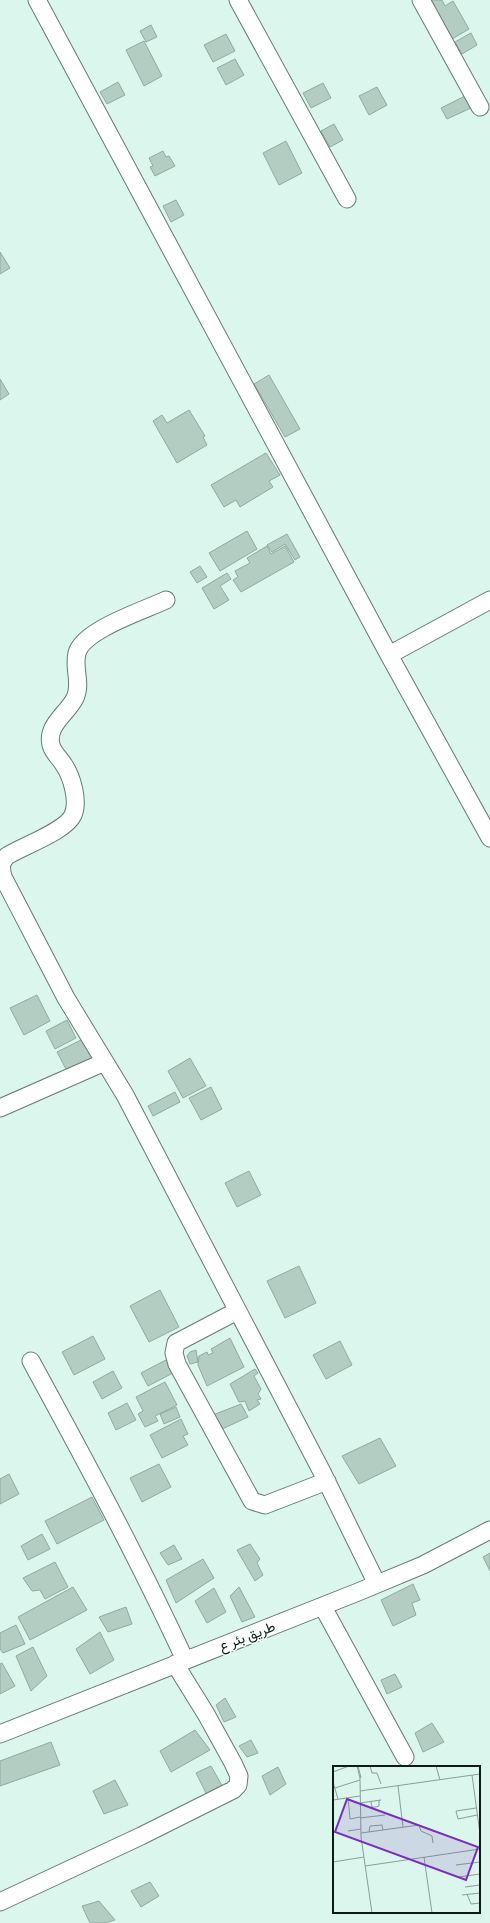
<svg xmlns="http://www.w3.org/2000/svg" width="490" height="1923" font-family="'Titillium Web',Vazirmatn,sans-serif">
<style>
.building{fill:#b3cdc3;stroke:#91aaa1}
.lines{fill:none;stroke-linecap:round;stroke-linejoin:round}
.minor-casing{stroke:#647b73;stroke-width:19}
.minor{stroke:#fff;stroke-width:17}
.labels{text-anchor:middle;stroke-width:3;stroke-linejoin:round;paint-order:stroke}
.street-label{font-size:14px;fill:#111a17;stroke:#f4fffb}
.inset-road{fill:none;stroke:#8a9e97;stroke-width:1}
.view{fill:#7b2cbf;fill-opacity:0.15;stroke:#7b2cbf;stroke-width:2}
.inset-edge{fill:none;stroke:#111a17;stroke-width:2}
</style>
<rect width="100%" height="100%" fill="#dbf6ec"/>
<path class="building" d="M431,0H442L445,6L453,1L469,29L452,39Z
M151,25L157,37L146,42L140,31Z
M471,33L477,45L462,54L455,42Z
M226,34L235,51L213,62L204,45Z
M144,41L162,76L144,86L126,50Z
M235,59L244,75L226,85L217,68Z
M118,82L125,95L107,104L100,92Z
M323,83L331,98L311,108L303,93Z
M377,87L387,105L369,115L359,96Z
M465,96L471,108L447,119L441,108Z
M334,124L343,140L330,147L321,131Z
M286,141L302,173L279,185L263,153Z
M163,151L166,157L169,156L175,166L155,176L150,167L153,166L149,158Z
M176,200L184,215L171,222L163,206Z
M0,252L10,268L0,274Z
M269,375L300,429L285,437L254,384Z
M0,379L9,394L0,400Z
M189,410L205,436L203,437L207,445L177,463L153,421L162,415L167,423Z
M266,453L280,475L269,481L273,487L240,507L236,500L224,507L211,485Z
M247,531L257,549L220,571L209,553Z
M287,534L300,557L295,560L285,544L272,552L267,545Z
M267,546L271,554L285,546L294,562L241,592L233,580L238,577L235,571L250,563L247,558Z
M200,566L207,577L197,583L190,572Z
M227,573L231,579L220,586L229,600L214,609L202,588Z
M37,995L50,1021L24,1035L10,1008Z
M67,1020L76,1038L55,1049L46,1031Z
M83,1039L92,1058L67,1071L57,1052Z
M190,1058L206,1086L183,1098L168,1071Z
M211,1087L222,1109L201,1120L189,1098Z
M175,1092L180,1102L153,1116L148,1106Z
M249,1171L261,1195L237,1207L225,1183Z
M299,1266L316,1303L285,1318L267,1281Z
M160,1290L179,1327L149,1342L130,1306Z
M93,1336L105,1359L74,1375L62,1352Z
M230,1338L244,1367L207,1386L198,1365L199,1356L207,1352L208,1355L213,1353L211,1349Z
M340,1341L352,1365L326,1379L313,1355Z
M196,1350L198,1362L190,1364L187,1356L190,1352Z
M166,1360L173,1373L148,1386L141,1373Z
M255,1369L258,1373L254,1376L261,1389L258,1394L261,1399L257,1400L260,1404L249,1411L245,1401L239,1402L230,1384Z
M113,1371L122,1388L102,1399L93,1382Z
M165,1382L177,1405L155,1416L158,1421L145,1427L138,1414L143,1411L136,1397Z
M127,1403L136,1420L116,1430L108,1413Z
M241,1404L248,1417L220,1430L213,1415Z
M176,1407L180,1417L164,1424L160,1414Z
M181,1419L188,1434L183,1436L188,1445L162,1458L150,1435Z
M380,1438L396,1466L359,1484L342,1456Z
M159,1464L171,1487L142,1502L130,1478Z
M9,1474L19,1494L0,1504V1479Z
M92,1497L104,1520L57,1544L45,1521Z
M42,1534L50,1549L28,1560L21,1546Z
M250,1544L260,1559L257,1563L263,1575L255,1581L237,1550Z
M174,1545L182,1559L168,1565L160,1553Z
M490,1553V1571L483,1557Z
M203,1559L214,1578L176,1603L166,1580Z
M55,1562L68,1587L45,1599L40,1590L32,1591L23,1578Z
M413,1584L420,1600L412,1603L416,1615L393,1626L381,1600Z
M73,1587L87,1610L30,1640L18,1617Z
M239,1587L255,1617L242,1622L230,1596Z
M214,1588L226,1612L207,1623L195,1601Z
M126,1607L132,1624L108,1632L99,1617Z
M16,1625L25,1644L3,1653L0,1649V1633Z
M100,1632L114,1660L90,1674L76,1649Z
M33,1647L47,1676L31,1691L16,1656Z
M2,1663L15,1686L0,1694V1664Z
M395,1674L402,1687L387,1694L381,1680Z
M225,1698L236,1717L224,1722L216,1705Z
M432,1723L444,1742L423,1752L415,1733Z
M195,1730L210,1750L171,1772L160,1751Z
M251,1740L258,1753L247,1757L239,1746Z
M51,1742L60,1765L0,1786V1761Z
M211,1766L224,1789L208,1797L196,1773Z
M278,1767L286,1784L270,1795L262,1776Z
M115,1780L128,1805L104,1814L93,1791Z
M150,1882L159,1896L141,1907L131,1891Z
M99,1901L115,1920L105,1923H90L82,1906Z"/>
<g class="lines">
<defs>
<path id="minor" d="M37,0L389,655L490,838
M238,0L347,199
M421,0L480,107
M166,600C145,610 83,630 77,653C73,669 82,683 75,698C68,713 46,725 51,745C53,753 60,758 64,765C72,777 79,801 73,815C66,831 23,846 7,856C0,863 1,868 3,877L66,998L125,1095L322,1472L377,1584
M389,655L490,600
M0,1108L100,1064L103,1059
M237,1311L176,1343L174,1353L177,1364L252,1501L265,1505L327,1481
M31,1361C85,1460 138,1558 185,1660
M323,1607L405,1757
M0,1734L358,1592L423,1565L490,1530
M0,1902L141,1836L233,1790L238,1785L239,1776L233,1763L206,1714L175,1664"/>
</defs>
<use href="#minor" class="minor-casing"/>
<use href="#minor" class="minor"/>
</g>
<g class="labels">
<g class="street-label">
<text transform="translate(247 1636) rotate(-21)" y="5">طريق بئر ع</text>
</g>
</g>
<g transform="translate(333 1766)">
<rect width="147" height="147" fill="#dbf6ec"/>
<path class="inset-road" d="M24,0L27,12L28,71L39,147M25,0L28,12M37,0L39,7H44L48,18M103,0L107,14M0,6L16,0M139,9L147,68M0,16L5,33M65,20L70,61M2,22L27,14M27,25L147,8M15,32L17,53L27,51M0,34L27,30M38,36L39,41H43L46,40V34M27,37L48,34M143,42L123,45L125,53L144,49M27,52L52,49M15,65L28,63M36,66L37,60L49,59L50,64M28,67L86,59L88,65L99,70L100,77M91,91L99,147M0,96L31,91M123,99L147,96M32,100L147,83M126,111L147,108M132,121L147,119M134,128L138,138L147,137M129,129L147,127"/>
<path class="view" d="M14,33L145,81L133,114L2,66Z"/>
<rect width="147" height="147" class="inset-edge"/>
</g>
</svg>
